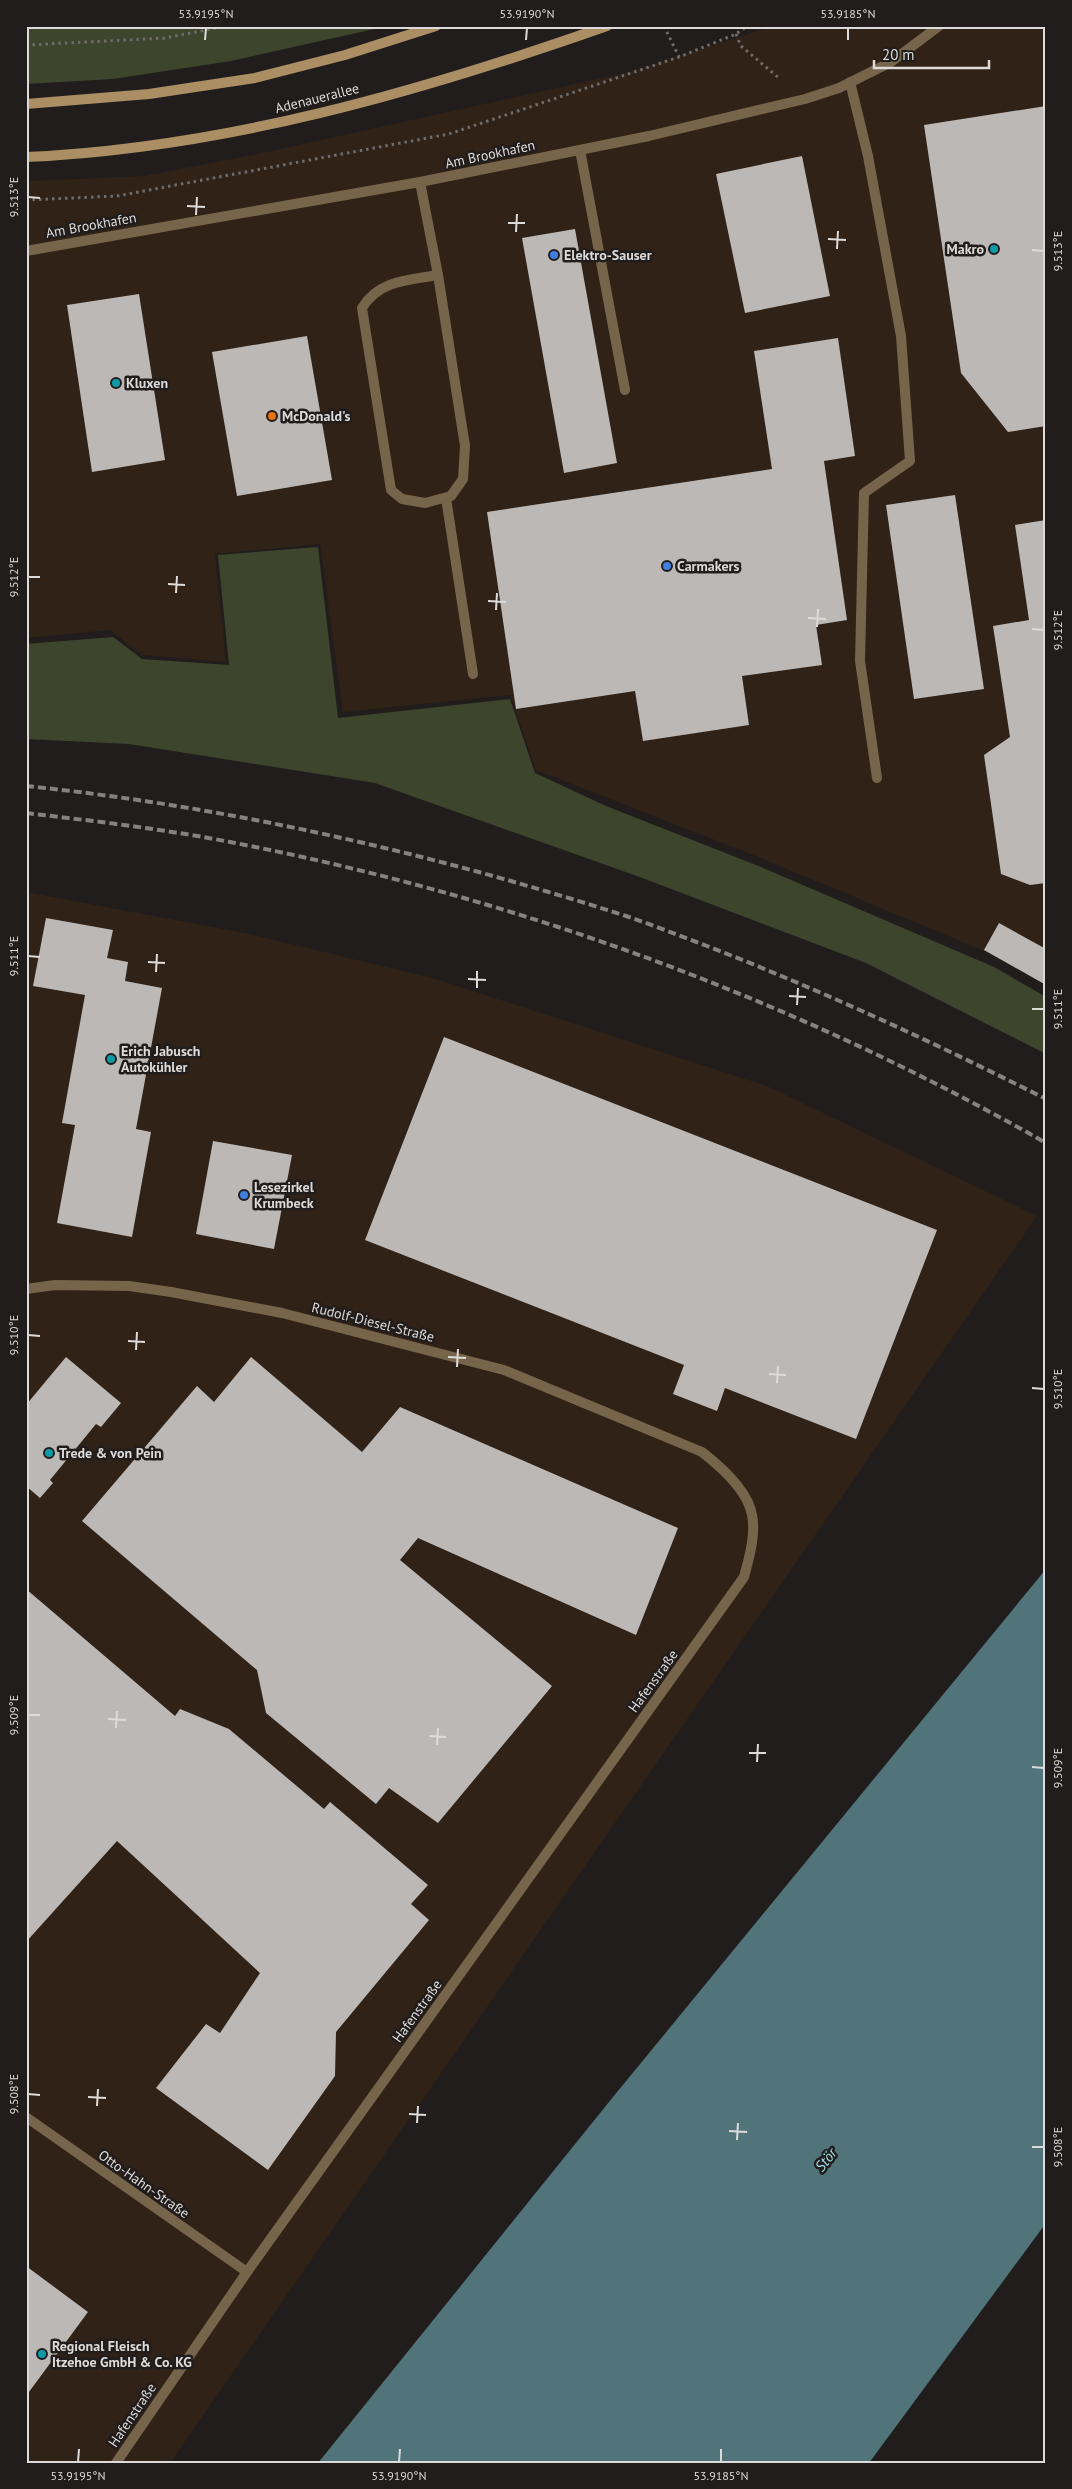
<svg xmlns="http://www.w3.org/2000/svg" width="1072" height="2489" font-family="'PT Sans',sans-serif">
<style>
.industrial{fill:#302216}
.forest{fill:#3e452d}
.water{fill:#51747a}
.building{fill:#bcb8b6}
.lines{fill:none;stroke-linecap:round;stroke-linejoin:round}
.path{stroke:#6f6c6b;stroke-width:3;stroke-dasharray:2.5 4;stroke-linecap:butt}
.lane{stroke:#77654b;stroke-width:10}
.street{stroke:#77654b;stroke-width:10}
.secondary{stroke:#ab8e63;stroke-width:10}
.rail{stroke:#858281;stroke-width:4;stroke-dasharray:8 4;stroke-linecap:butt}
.ticks{fill:none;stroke:#dddbda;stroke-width:2}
.culture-dot{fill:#0f9aa8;stroke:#211d1c;stroke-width:2}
.shop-dot{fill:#3f7fe0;stroke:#211d1c;stroke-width:2}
.food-dot{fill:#e8710a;stroke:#211d1c;stroke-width:2}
.labels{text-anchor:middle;stroke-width:5;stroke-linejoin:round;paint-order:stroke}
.street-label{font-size:14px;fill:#dddbda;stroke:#211d1c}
.poi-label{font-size:14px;font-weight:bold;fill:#dddbda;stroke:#211d1c;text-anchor:start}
.water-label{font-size:15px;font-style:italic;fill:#9adfeb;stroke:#211d1c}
.neatline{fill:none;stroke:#dddbda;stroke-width:2}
.ticks-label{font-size:12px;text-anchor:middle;fill:#dddbda}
</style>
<rect width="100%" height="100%" fill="#211d1c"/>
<path class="industrial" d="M773,26H1046V984L1001,958L761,858L536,770L510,695L343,712L320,544L215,554L226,662L142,655L110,630L26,638V181L144,176L267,152L629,72Z
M26,892L250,934L436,979L767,1086L1037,1216L170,2463H26Z"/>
<path class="forest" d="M26,26H388L231,61L113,79L26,84Z
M318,547L338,718L510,699L535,773L606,806L761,867L994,967L1046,997V1054L866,963L637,876L375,783L129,744L26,739V644L113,637L142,659L229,665L218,555Z"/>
<path class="water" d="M1046,1569V2223L869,2463H318L613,2097Z"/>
<path class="building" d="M1046,106V426L1008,432L961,373L924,125Z
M802,156L830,296L745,313L716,174Z
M575,229L617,463L564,473L522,238Z
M139,294L165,460L92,472L67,305Z
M307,336L332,480L237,496L212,352Z
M838,338L855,456L824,461L847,620L816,625L822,665L742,676L749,725L643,741L635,691L516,709L487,512L772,469L754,351Z
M955,495L984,689L914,699L886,505Z
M1046,520V883L1030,885L1001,874L984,755L1010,737L993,626L1029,620L1015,525Z
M46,918L113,930L107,958L128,962L125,981L162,988L136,1129L151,1132L132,1237L57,1223L75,1125L62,1123L85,995L33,986Z
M999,923L1046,949V985L984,950Z
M444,1037L937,1230L856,1439L725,1388L717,1411L673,1394L684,1365L365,1240Z
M213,1141L292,1155L274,1249L196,1234Z
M66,1357L121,1403L101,1427L96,1424L50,1480L53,1483L40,1498L26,1486V1405Z
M251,1357L362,1452L400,1407L678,1528L636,1635L418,1538L400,1560L552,1686L438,1823L389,1788L376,1804L266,1713L257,1670L82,1521L197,1386L214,1402Z
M26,1589L175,1716L180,1709L229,1729L324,1809L330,1802L428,1885L411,1904L429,1920L336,2032L335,2076L268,2170L156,2088L206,2024L220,2033L260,1973L117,1841L26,1942Z
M26,2266L88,2312L26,2396Z"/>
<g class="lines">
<path class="path" d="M664,26L679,57
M736,34L741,46L779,78
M26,45L165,38L227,26
M26,200L117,196L449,134L679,57L736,34L747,26"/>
<path class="lane" d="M850,82L868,156L901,336L910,461L864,493L860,661L877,778
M580,150L625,390
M420,182L438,275L465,446L463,479L451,496L425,503L402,499L391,490L362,308C379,280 409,280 438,275
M446,498L473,674"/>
<path class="street" d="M26,251L420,182L649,136L805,99L839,88L891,62L939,26
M26,1289L55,1285L129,1286L171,1292L282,1313L504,1370L702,1452C720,1466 748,1491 752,1515C756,1535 749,1558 744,1577L247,2272L116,2463
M26,2117L247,2272"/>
<path class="secondary" d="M26,104L149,94L255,78L345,55L436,26
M26,157C225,148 419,92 607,26"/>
<path class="rail" d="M26,786C230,807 431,853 626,916C653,925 680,936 707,946C823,991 935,1043 1046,1099
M26,813C94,821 163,829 230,842C516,897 793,999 1046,1143"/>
</g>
<path class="ticks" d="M205,40L206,28M526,40L527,28M848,40V28M28,197L40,198M187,206L205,207M196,215L197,197M508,223H525M516,232L517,214M828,239L846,240M837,249L838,231M1032,250L1044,251M28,577H40M168,584L185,585M176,593L177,576M488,601L506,602M496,610L497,593M808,618L826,619M817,627L818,609M1032,629L1044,630M28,956L40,957M148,962L165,963M156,972L157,954M468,979L486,980M477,988V971M789,996L806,997M797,1005L798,988M1032,1009H1044M28,1335L40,1336M128,1341L145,1342M136,1350L137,1332M448,1357L466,1358M457,1367L458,1349M769,1374L786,1375M777,1383L778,1366M1032,1388L1044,1389M28,1715H40M108,1719L126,1720M116,1728L117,1711M429,1736L446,1737M437,1745L438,1728M749,1753H766M757,1762L758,1744M1032,1767L1044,1768M28,2094L40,2095M88,2097L106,2098M97,2106L98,2089M409,2114L426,2115M417,2123L418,2106M729,2131L747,2132M737,2140L738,2123M1032,2147H1044M78,2462L79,2449M399,2462L400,2449M721,2462V2449"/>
<g class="culture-dot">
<circle cx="994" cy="249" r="5"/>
<circle cx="116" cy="383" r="5"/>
<circle cx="111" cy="1059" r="5"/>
<circle cx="49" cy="1453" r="5"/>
<circle cx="42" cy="2354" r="5"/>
</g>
<g class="shop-dot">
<circle cx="554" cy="255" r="5"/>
<circle cx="667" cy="566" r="5"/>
<circle cx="244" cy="1195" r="5"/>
</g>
<circle class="food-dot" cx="272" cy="416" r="5"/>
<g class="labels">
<g class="street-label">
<text transform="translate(317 98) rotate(-14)" y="5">Adenauerallee</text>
<text transform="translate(490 154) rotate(-12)" y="5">Am Brookhafen</text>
<text transform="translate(91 225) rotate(-10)" y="5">Am Brookhafen</text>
<text transform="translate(373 1322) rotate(14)" y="5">Rudolf-Diesel-Straße</text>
<text transform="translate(653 1681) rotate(-54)" y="5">Hafenstraße</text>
<text transform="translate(417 2011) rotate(-54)" y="5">Hafenstraße</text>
<text transform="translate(144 2184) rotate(35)" y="5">Otto-Hahn-Straße</text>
<text transform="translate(132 2415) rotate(-56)" y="5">Hafenstraße</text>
</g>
<g class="poi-label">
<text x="984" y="254" text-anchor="end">Makro</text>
<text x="564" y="260">Elektro-Sauser</text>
<text x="126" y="388">Kluxen</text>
<text x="282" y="421">McDonald's</text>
<text x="677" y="571">Carmakers</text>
<text x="121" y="1056">Erich Jabusch<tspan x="121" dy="16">Autokühler</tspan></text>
<text x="254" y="1192">Lesezirkel<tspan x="254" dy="16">Krumbeck</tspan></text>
<text x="59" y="1458">Trede &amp; von Pein</text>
<text x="52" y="2351">Regional Fleisch<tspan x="52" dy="16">Itzehoe GmbH &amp; Co. KG</tspan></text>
</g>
<g class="water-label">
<text transform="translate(826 2160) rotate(-52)" y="5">Stör</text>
</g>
</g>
<rect width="1072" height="2489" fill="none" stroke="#211d1c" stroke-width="55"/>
<path d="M874 60v8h115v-8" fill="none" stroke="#dddbda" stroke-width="2.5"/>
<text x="882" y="60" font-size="15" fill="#dddbda" stroke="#211d1c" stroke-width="4" paint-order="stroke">20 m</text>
<rect x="28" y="28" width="1016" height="2434" class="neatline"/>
<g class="ticks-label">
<text x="206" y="18">53.9195°N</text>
<text x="527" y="18">53.9190°N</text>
<text x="848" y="18">53.9185°N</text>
<text transform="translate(14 197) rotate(-90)" y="4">9.513°E</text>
<text transform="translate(1058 251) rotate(-90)" y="4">9.513°E</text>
<text transform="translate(14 577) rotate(-90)" y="4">9.512°E</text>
<text transform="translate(1058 630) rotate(-90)" y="4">9.512°E</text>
<text transform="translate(14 956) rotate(-90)" y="4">9.511°E</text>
<text transform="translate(1058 1009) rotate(-90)" y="4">9.511°E</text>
<text transform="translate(14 1335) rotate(-90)" y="4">9.510°E</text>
<text transform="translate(1058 1389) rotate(-90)" y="4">9.510°E</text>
<text transform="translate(14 1715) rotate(-90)" y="4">9.509°E</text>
<text transform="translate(1058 1768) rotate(-90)" y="4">9.509°E</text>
<text transform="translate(14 2094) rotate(-90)" y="4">9.508°E</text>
<text transform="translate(1058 2147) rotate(-90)" y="4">9.508°E</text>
<text x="78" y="2480">53.9195°N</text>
<text x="399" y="2480">53.9190°N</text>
<text x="721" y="2480">53.9185°N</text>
</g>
</svg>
